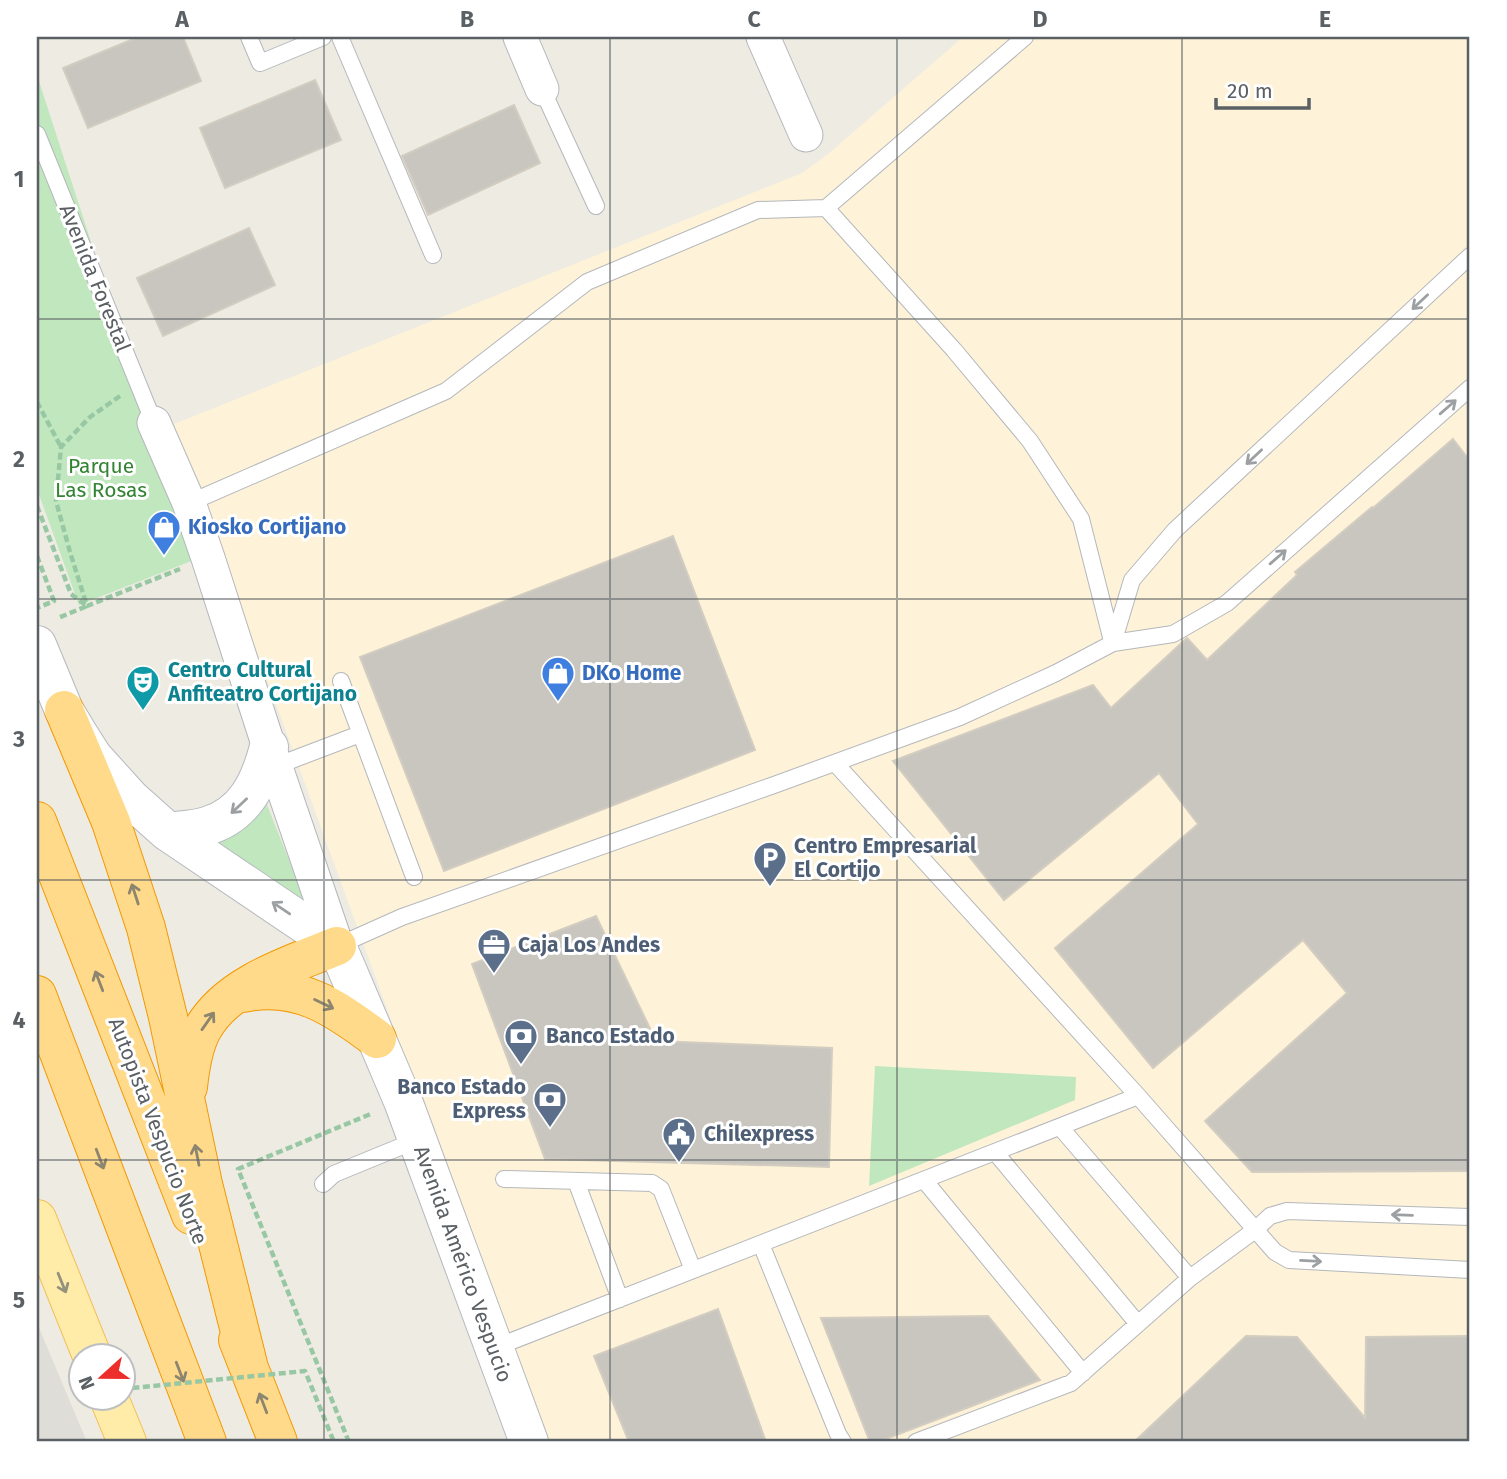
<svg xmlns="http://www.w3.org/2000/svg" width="1507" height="1479" font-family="'Fira Sans',sans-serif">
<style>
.commercial{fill:#fef3d8}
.industrial{fill:#dfddd8}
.green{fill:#c1e7bf}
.building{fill:#c9c6c0;stroke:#d3cdc1;stroke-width:2}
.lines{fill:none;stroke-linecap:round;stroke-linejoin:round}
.service-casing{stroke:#b4b7bb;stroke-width:18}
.minor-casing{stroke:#b4b7bb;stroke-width:35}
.secondary-casing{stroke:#b5b9be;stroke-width:40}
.primary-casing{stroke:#f4bf56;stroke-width:40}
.motorway-casing{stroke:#f29800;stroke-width:40}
.path{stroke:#98c8a3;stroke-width:4.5;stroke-dasharray:7 3.5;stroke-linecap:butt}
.service{stroke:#fff;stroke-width:16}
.minor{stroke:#fff;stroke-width:33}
.secondary{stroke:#fff;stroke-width:38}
.primary{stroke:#ffeca8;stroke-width:38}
.motorway{stroke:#ffda8a;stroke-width:38}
.path-bridge{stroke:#98c8a3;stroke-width:4.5;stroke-dasharray:7 3.5;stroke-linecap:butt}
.oneway{stroke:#9da0a2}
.oneway2{stroke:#8c856f}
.oneway3{stroke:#94917c}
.grid{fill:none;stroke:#5b6064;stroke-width:2;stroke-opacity:0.55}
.labels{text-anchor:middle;stroke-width:6;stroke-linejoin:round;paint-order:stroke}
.street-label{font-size:21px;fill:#5b6064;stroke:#fff}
.park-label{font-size:21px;fill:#338432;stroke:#fff}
.shop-label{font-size:21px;font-weight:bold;fill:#366cbe;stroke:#fff;text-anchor:start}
.culture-label{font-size:21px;font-weight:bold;fill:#0d838f;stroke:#fff;text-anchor:start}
.service-label{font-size:21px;font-weight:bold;fill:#4e5e75;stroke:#fff;text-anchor:start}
.neatline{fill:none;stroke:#5b6064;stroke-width:2.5}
.grid-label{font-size:23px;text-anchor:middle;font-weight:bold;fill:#5b6064}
</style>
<rect width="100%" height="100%" fill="#eeebe3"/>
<path class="commercial" d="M963,37H1470V1442H547L507,1338L174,424L802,173L827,155Z"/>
<path class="industrial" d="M37,1323L87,1442H37Z"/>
<path class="green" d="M37,75L194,560L79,605L37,489Z
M263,795L307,905L214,839Z
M875,1066L1076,1077L1075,1100L869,1186Z"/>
<path class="building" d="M138,37H183L201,81L88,128L63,68Z
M315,80L341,140L225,188L200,128Z
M514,105L540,163L428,215L402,156Z
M249,228L275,285L163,336L137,278Z
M1453,439L1470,461V1171L1252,1172L1205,1121L1347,993L1303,940L1153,1068L1055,948L1198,824L1159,773L1004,900L893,761L1093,685L1111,708L1187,638L1207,660L1297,575L1295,572L1372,507L1373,508Z
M673,536L755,750L444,871L360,657Z
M596,916L656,1041L832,1048L829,1167L545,1159L472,964Z
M718,1309L766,1442H629L594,1356Z
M988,1316L1040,1380L878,1442H870L821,1318Z
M1246,1336L1297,1337L1365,1418L1366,1337L1470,1336V1442H1134Z"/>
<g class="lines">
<defs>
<path id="service" d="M249,37L260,63L323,37
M340,37L433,255
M542,89L596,206
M37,134L154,423
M826,208L954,350L1030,441L1081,519L1112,641
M189,503L446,391L587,282L758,210L826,208L1025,37
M1113,643L1132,580L1175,530L1470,256
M341,681L414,877
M835,763L1138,1096L1275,1252L1289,1260L1470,1270
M276,766L360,734
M337,946L402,917L774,785L960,717L1056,673L1113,643L1173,634L1227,603L1470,388
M1060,1127L1190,1278
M995,1152L1138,1324
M504,1179L652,1183L661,1189L693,1270
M924,1180L1083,1373
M576,1181L620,1299
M323,1184L334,1174L417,1140
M761,1244L838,1434L843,1442
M494,1348L1138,1096
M916,1442L1071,1383L1190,1278L1255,1230L1270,1216L1287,1211L1470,1217"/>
<path id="minor" d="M520,37L542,89
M763,37L806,135
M154,423L189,503L208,558L269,747L337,946"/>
<path id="secondary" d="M37,645L64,710L79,735L93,757L131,799L168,832L337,946L403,1101L529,1442
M168,832C181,830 194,830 207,826C245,815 260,782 269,747"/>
<path id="primary" d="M37,1219L92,1356
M109,1398L127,1442"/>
<path id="motorway" d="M64,710L111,822L146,928L168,1017L203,1184L248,1364
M37,821L191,1215
M243,993C297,981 336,1008 377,1039
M37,995L207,1442
M188,1087C190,1068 193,1047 202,1030C227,984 292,964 337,946
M238,1340L278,1442"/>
</defs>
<use href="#service" class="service-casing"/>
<use href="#minor" class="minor-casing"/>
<use href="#secondary" class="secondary-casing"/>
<use href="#primary" class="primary-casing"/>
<use href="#motorway" class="motorway-casing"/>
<path class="path" d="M120,396L90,417L61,447L56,501L70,552L87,606L180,569
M37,402L61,447
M37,506L71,594L87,606L58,618
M37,556L54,601L37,608
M349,1442L238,1169L373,1113"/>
<use href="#service" class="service"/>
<use href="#minor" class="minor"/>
<use href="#secondary" class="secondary"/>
<use href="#primary" class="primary"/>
<use href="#motorway" class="motorway"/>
<path class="path-bridge" d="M122,1389L305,1371L334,1442"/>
</g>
<defs><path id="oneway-shaft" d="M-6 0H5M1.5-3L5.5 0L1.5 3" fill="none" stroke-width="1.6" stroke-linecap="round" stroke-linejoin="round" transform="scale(1.75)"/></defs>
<g class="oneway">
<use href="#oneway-shaft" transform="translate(1420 302) rotate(137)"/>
<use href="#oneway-shaft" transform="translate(1448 407) rotate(-41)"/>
<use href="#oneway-shaft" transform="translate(1254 457) rotate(137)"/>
<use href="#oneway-shaft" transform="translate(1278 557) rotate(-41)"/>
<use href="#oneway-shaft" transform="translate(239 806) rotate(137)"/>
<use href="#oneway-shaft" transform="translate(281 908) rotate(-146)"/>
<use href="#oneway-shaft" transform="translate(1402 1215) rotate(-178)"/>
<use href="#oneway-shaft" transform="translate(1311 1261) rotate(3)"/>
</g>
<g class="oneway2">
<use href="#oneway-shaft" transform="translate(135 894) rotate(-108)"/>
<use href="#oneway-shaft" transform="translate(99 981) rotate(-111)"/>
<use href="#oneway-shaft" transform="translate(324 1004) rotate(26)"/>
<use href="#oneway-shaft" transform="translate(208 1021) rotate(-55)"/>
<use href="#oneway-shaft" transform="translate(197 1155) rotate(-101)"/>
<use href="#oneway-shaft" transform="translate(100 1159) rotate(69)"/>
<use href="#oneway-shaft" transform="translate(180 1372) rotate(69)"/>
<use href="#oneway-shaft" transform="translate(263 1403) rotate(-111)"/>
</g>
<use class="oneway3" href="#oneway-shaft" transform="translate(62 1283) rotate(68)"/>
<path class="grid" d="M324,37V1442M610,37V1442M897,37V1442M1182,37V1442M37,319H1470M37,599H1470M37,880H1470M37,1160H1470"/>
<defs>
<symbol id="shop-pin" viewBox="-11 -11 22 30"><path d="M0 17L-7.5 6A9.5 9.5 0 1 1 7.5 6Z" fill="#3f7fe0" stroke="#fff"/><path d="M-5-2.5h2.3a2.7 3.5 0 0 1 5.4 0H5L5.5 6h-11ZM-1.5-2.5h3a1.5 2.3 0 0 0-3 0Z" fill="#fff"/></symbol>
<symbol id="theatre-pin" viewBox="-11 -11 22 30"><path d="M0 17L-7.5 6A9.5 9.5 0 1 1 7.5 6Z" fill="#0f9aa8" stroke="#fff"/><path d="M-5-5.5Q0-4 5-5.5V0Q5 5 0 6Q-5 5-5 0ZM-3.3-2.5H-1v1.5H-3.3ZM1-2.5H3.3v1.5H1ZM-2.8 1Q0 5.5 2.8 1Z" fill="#fff"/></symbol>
<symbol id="parking-pin" viewBox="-11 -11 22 30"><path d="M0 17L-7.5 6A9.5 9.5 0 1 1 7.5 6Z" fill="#5c6f8a" stroke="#fff"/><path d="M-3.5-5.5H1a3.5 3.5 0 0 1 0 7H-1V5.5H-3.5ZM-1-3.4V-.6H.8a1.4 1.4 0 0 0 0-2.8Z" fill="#fff"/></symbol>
<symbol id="office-pin" viewBox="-11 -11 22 30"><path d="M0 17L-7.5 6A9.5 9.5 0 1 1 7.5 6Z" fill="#5c6f8a" stroke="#fff"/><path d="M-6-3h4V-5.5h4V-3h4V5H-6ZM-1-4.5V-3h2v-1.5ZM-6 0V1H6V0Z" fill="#fff"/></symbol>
<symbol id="bank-pin" viewBox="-11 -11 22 30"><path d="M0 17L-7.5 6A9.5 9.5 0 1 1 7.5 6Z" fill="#5c6f8a" stroke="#fff"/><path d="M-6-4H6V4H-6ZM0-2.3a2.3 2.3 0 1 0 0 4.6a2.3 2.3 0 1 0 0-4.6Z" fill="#fff"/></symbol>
<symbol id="civic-pin" viewBox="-11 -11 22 30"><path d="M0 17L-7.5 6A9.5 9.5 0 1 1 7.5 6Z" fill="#5c6f8a" stroke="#fff"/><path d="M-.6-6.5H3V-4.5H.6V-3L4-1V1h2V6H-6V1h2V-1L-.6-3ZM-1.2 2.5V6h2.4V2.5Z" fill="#fff"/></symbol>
</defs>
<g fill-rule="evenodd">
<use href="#shop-pin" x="145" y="508" width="38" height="52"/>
<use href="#shop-pin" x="539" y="654" width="38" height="52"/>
<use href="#theatre-pin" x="124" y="663" width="38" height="52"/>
<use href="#parking-pin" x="751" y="839" width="38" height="52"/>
<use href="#office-pin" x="475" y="926" width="38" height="52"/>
<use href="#bank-pin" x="502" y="1017" width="38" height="52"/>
<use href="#bank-pin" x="531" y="1080" width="38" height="52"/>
<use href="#civic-pin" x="660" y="1115" width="38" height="52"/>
</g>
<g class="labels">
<g class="street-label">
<text transform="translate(95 278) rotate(68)" y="7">Avenida Forestal</text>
<text transform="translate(158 1131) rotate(69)" y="7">Autopista Vespucio Norte</text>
<text transform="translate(463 1264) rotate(70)" y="7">Avenida Américo Vespucio</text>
</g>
<g class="park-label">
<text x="101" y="473">Parque<tspan x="101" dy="24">Las Rosas</tspan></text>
</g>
<g class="shop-label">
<text x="188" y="534">Kiosko Cortijano</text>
<text x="582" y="680">DKo Home</text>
</g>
<g class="culture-label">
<text x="168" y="677">Centro Cultural<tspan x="168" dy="24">Anfiteatro Cortijano</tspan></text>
</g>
<g class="service-label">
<text x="794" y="853">Centro Empresarial<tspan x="794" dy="24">El Cortijo</tspan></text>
<text x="518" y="952">Caja Los Andes</text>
<text x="546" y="1043">Banco Estado</text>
<text x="526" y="1094" text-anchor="end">Banco Estado<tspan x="526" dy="24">Express</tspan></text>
<text x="704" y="1141">Chilexpress</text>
</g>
</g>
<rect width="1507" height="1479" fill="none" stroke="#ffffff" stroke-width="77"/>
<g transform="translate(102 1377) rotate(249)"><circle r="33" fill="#ffffff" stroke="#bdbfc1" stroke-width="2"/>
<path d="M0-5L12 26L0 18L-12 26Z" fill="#ed2f2b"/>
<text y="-10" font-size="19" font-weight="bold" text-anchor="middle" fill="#5b6064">N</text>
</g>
<path d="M1216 98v10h93v-10" fill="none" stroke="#5b6064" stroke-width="3.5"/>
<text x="1227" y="98" font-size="21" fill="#5b6064" stroke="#ffffff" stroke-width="5" paint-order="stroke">20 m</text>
<rect x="38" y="38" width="1430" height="1402" class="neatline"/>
<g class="grid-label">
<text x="182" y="27">A</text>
<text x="467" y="27">B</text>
<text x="754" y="27">C</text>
<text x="1040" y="27">D</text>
<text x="1325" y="27">E</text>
<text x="19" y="187">1</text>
<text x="19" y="467">2</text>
<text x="19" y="747">3</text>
<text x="19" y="1028">4</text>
<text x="19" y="1308">5</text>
</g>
</svg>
